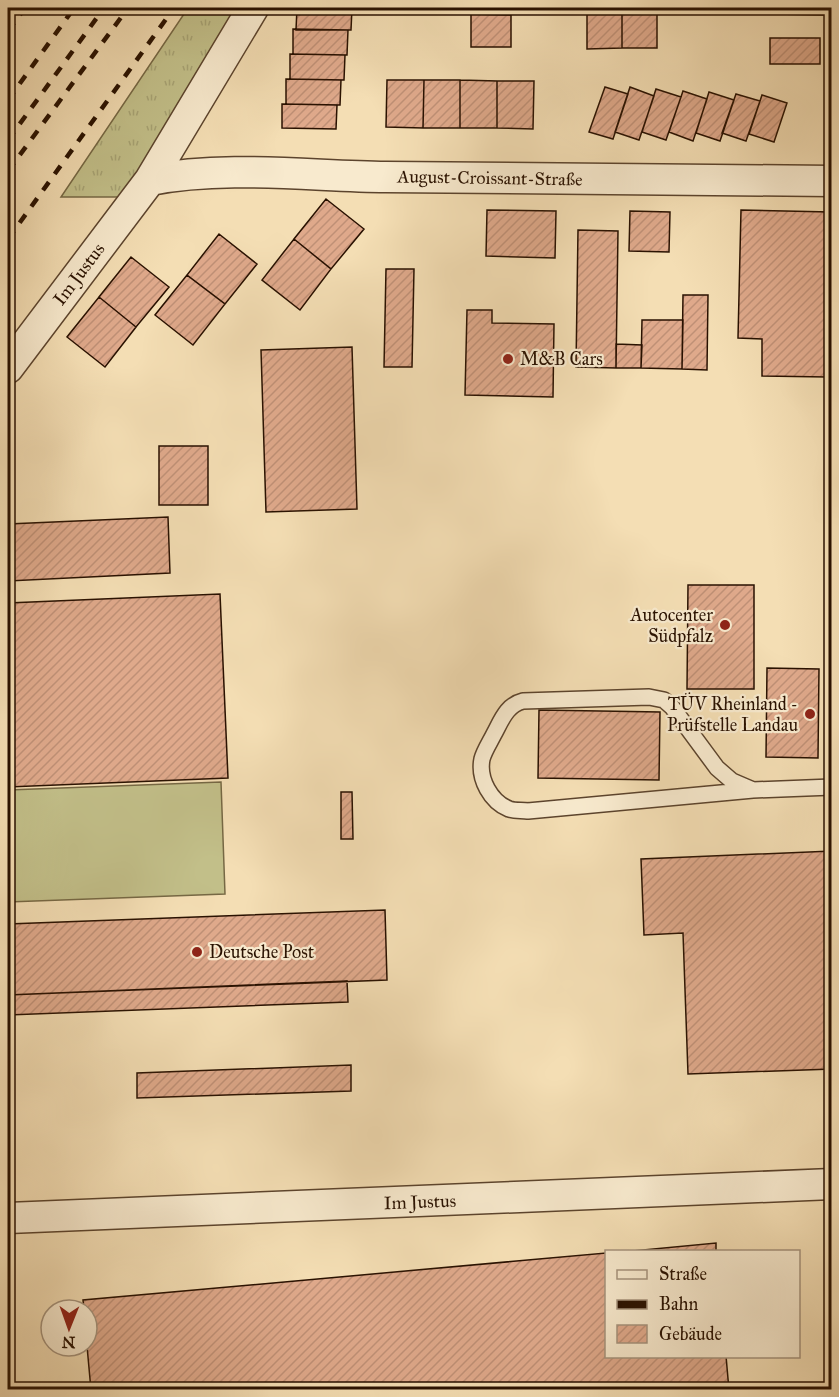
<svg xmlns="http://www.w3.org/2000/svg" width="839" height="1397" font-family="'IM FELL Great Primer',serif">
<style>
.grass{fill:url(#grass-tufts);stroke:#766844;stroke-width:1.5}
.pitch{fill:#c2bf89;stroke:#766844;stroke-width:1.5}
.building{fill:url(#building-hatch);stroke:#291100;stroke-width:1.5}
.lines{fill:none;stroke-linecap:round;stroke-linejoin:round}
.service-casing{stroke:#5c442d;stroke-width:18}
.minor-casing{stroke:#5c442d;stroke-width:33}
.service{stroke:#f8eace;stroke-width:15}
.minor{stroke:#f8eace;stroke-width:30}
.rail{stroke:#291100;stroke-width:4.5;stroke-dasharray:10 10;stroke-linecap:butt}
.poi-dot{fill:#8f2418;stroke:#f8eace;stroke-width:2}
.labels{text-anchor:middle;stroke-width:4.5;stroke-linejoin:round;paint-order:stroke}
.street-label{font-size:18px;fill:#291100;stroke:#f8eace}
.poi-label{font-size:18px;fill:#291100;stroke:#f8eace;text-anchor:start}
</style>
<defs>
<pattern id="grass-tufts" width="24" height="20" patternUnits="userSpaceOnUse" patternTransform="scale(1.5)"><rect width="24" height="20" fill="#c2bf89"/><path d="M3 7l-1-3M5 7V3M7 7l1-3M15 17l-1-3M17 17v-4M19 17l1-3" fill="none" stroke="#a7a374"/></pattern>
<pattern id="building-hatch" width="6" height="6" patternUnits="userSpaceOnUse" patternTransform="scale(1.5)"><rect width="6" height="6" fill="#dfa98b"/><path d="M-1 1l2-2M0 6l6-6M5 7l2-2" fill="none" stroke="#bf9076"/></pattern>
</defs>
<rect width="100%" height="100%" fill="#f4deb4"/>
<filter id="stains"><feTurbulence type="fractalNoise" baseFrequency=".00333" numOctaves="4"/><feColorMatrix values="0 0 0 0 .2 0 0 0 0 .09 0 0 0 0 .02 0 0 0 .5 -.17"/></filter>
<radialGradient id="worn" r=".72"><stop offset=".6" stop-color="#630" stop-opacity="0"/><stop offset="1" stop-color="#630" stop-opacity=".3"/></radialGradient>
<path class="grass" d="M188,8H254L156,197H61Z"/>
<path class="pitch" d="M221,782L225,894L8,902V790Z"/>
<path class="building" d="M297,8H352L351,30H296Z
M587,8H622V48L587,49Z
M622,8H657V48H622Z
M775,8H824V15L775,14Z
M471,14L511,15V47H471Z
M293,29L348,30L347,55L293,54Z
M770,38H820V64H770Z
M290,54L345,55L344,80L290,79Z
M286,79L341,80L340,105L286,104Z
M387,80H424L423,128L386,127Z
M424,80H460V128H423Z
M460,80L497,81V128H460Z
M497,81H534L533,129L497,128Z
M605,87L628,94L613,139L589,132Z
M630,87L654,96L639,140L615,132Z
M656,89L681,97L666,140L642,132Z
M683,91L707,99L693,141L669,132Z
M709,92L734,100L720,141L696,133Z
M736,94L760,101L746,141L722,133Z
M762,95L787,103L774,142L749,134Z
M282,104L337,105L336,129L282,128Z
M326,199L364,229L331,269L294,239Z
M487,210L556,211L555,258L486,256Z
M741,210L830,212L827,377L762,376V339L738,338Z
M630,211L670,212L669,252L629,251Z
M578,230L618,231L616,368L576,367Z
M219,234L257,264L225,304L187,275Z
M294,239L331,269L300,310L262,280Z
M131,257L169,287L136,327L99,297Z
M386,269H414L412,367H384Z
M187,275L225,304L193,345L155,315Z
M683,295H708L707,370L682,369Z
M99,297L136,327L105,367L67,337Z
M467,310H492V323L554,324L553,397L465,395Z
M642,320H683L682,369L641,368Z
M616,344L642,345L641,368H616Z
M352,347L357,509L266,512L261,350Z
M159,446H208V505H159Z
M168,517L170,573L8,581V524Z
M688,585H754V689H687Z
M220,594L228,778L8,787V603Z
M767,668L819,669L818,758L766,757Z
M539,710L660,712L659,780L538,778Z
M341,792H352L353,839H341Z
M832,851V1069L688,1074L683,933L644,935L641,859Z
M385,910L387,980L8,995V924Z
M347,981L348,1002L8,1015V995Z
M351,1065V1091L137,1098V1073Z
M716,1243V1252H622Z
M606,1253V1356H726L729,1390H91L87,1346V1310H84L83,1300Z"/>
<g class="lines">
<defs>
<path id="service" d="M753,790L732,781L717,768L672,707L664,700L649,697L523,701C507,705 502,719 494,734C490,742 484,751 482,759C478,779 491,802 509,809C515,811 522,810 528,811L753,790L832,787"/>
<path id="minor" d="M150,180C225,165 309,176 386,177C534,179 683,180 832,181
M8,368L150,180L253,8
M8,1218L832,1184"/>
</defs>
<use href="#service" class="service-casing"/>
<use href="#minor" class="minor-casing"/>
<use href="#service" class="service"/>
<use href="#minor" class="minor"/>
<path class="rail" d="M8,31L25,8
M8,100L74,8
M8,140L104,8
M8,171L128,8
M8,239L174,8"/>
</g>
<g class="poi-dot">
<circle cx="508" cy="359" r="6"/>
<circle cx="725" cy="625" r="6"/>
<circle cx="810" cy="714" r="6"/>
<circle cx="197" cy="952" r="6"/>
</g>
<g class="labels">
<g class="street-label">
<text transform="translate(490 178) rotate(1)" y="6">August-Croissant-Straße</text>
<text transform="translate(79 274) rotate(-53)" y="6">Im Justus</text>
<text transform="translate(420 1202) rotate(-2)" y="6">Im Justus</text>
</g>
<g class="poi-label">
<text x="520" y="365">M&amp;B Cars</text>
<text x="713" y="621" text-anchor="end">Autocenter<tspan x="713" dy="21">Südpfalz</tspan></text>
<text x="798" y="710" text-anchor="end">TÜV Rheinland -<tspan x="798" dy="21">Prüfstelle Landau</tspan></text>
<text x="209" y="958">Deutsche Post</text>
</g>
</g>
<rect width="839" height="1397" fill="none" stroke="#f4deb4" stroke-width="30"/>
<rect x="9" y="9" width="821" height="1379" fill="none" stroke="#291100" stroke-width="3"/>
<rect x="15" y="15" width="809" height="1367" fill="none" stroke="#291100" stroke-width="1.5"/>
<rect x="605" y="1250" width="195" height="108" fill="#f8eace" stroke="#a5937c" stroke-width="1.5"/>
<rect x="617" y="1270" width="30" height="9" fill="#f8eace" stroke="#a5937c" stroke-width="1.5"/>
<text x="659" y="1280" font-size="18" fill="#291100">Straße</text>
<rect x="617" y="1300" width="30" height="9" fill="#291100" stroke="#a5937c" stroke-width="1.5"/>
<text x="659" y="1310" font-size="18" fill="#291100">Bahn</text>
<rect x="617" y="1325" width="30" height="18" fill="url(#building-hatch)" stroke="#a5937c" stroke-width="1.5"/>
<text x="659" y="1340" font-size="18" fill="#291100">Gebäude</text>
<g transform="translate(69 1328) rotate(181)"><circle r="28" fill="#f8eace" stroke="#a5937c" stroke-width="1.5"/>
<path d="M0-4.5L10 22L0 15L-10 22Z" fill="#8f2418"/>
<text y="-9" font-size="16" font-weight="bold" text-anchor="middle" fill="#291100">N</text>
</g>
<rect width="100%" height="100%" filter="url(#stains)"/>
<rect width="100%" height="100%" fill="url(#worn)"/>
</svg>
